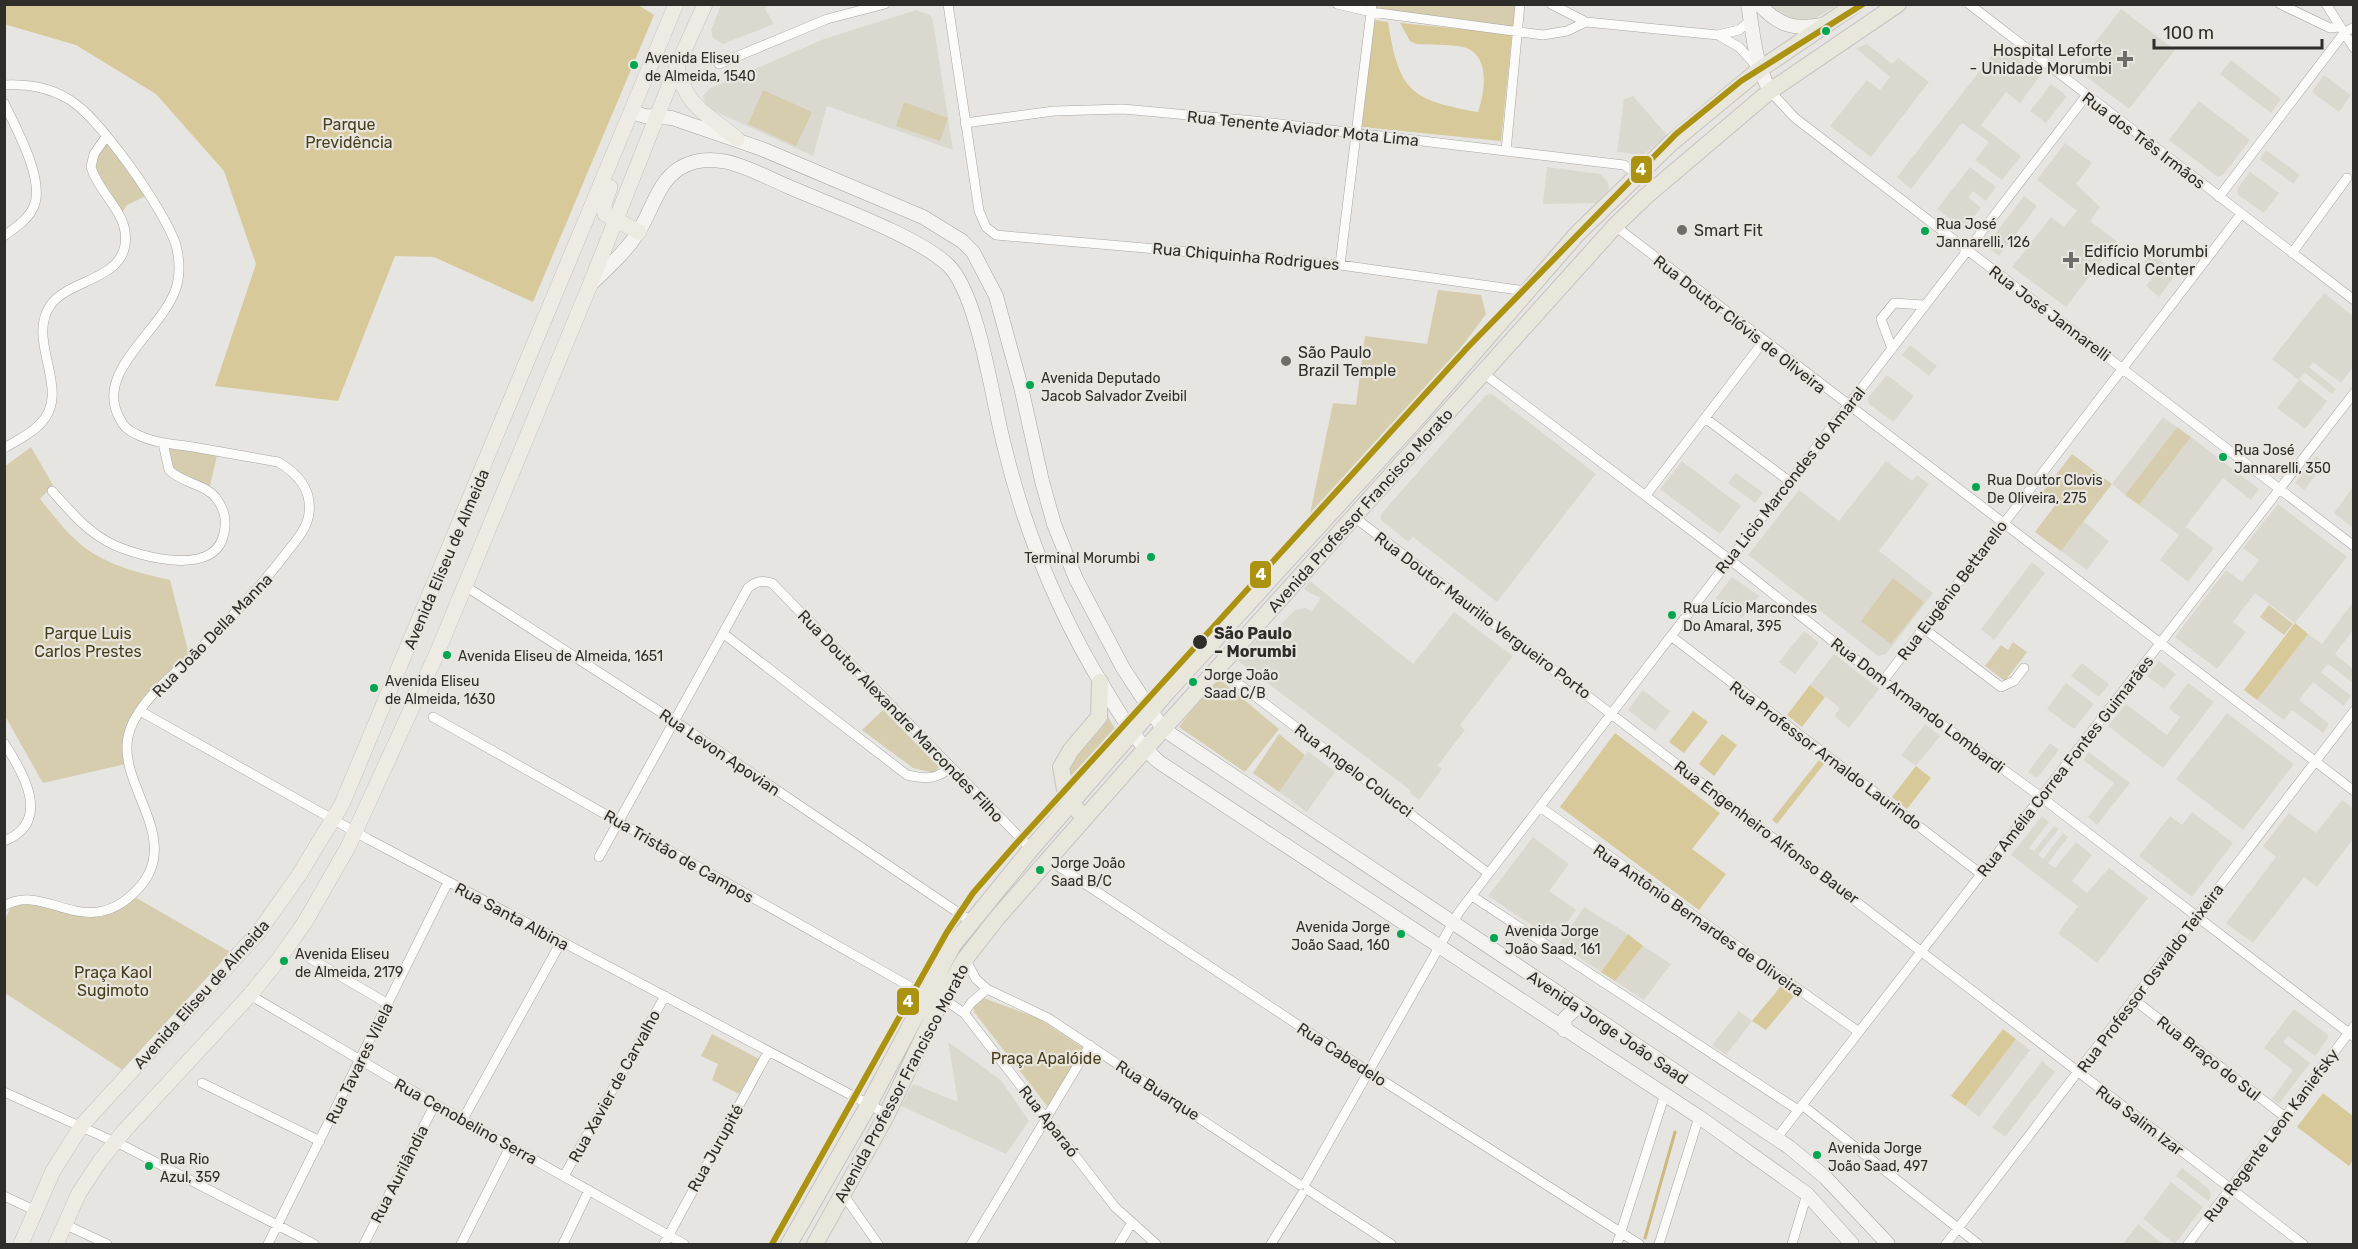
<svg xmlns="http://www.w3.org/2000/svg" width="2358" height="1249" font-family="Rubik,sans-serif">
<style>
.built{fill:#dbd9cf}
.green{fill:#d6cdae}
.forest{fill:#d7c99a}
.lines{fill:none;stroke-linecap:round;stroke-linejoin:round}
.stream{stroke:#cbb97f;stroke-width:3}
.minor-casing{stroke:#a6a5a2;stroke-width:10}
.secondary-casing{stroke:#a6a5a2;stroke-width:15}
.primary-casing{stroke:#c4c3c2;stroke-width:16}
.trunk-casing{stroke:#c4c3c2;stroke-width:18}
.minor{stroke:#fbfbfa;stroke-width:9}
.secondary{stroke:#f4f3ef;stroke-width:14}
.primary{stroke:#eeebe4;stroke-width:15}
.trunk{stroke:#e9e6dc;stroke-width:16}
.metro-1-casing{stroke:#e8e6df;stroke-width:10}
.metro-1{stroke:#ab9211;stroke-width:6}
.bus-dot{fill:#00a651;stroke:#e8e6df;stroke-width:2}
.poi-dot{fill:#6e6d6a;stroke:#e8e6df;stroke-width:2}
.stop-dot{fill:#2e2d2a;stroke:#e8e6df;stroke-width:2}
.labels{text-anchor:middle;stroke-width:4.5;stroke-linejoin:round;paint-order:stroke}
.bus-label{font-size:14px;fill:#2e2d2a;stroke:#e8e6df;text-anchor:start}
.poi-label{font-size:16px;fill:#2e2d2a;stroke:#e8e6df;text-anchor:start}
.park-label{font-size:16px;fill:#493e1b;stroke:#e8e6df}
.street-label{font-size:16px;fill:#2e2d2a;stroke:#e8e6df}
.stop-label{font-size:16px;font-weight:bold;fill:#2e2d2a;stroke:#e8e6df;text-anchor:start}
.line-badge{stroke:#e8e6df;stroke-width:2}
.badge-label{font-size:16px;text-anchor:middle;font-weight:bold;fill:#fff}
</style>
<rect width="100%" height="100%" fill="#e6e5e1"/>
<path class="built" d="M721,5H767L765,9L774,24L723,44L713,38L711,30Z
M1767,5H1837L1810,22H1799L1771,11Z
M2121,9L2175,50L2129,109L2075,68Z
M916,10L930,15L933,21L953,150L827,106L813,156L710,109L705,103L703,96L709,89L824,39Z
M1867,44L1892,64L1898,58L1929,82L1871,157L1830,126L1867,80L1880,90L1890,77L1856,48Z
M2000,45L2040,76L2020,103L2006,92L1981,125L2021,156L2002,180L1975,160L1989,142L1962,123L1911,189L1897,177Z
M2231,60L2281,99L2271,113L2220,74Z
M2324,75L2351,95L2339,112L2312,92Z
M2051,84L2067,96L2046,123L2030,111Z
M1633,96L1667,135L1643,155L1617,152L1624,99Z
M2199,101L2250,140L2223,175L2218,177L2169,140Z
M2065,143L2092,163L2076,184L2100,207L2090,221L2117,241L2066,307L2012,267L2051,217L2064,227L2077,211L2037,180Z
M2266,150L2300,175L2293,184L2260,159Z
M1547,167L1600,174L1608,182L1609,190L1596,203L1543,204Z
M1970,167L1996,187L1986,201L1973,191L1968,197L1981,208L1964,229L1937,209Z
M2250,172L2279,193L2264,213L2238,195L2237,189Z
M2024,196L2037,206L1999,256L1986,246Z
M2151,253L2177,273L2159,297L2146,286L2157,272L2144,262Z
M2324,293L2353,316V367L2341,383L2313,362L2309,367L2336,389L2332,394L2305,373L2299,379L2327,401L2305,429L2277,408L2299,380L2272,359Z
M1910,345L1937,366L1929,376L1902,355Z
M1887,375L1914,396L1893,422L1869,404L1868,398Z
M1492,394L1596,474L1497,602L1413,537L1408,542L1381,520V514L1486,395Z
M2163,417L2177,427L2125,495L2112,484Z
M2191,437L2259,489L2251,500L2223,478L2190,521L2186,527L2214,548L2188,582L2160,560L2179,535L2139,505Z
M2316,456L2325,463L2304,490L2295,483Z
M1682,461L1741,506L1720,534L1660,489Z
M1886,461L1912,481L1917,475L1929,484L1879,551L1933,593L1886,654L1878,656L1748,555L1799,490L1839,521Z
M1736,473L1763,493L1755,503L1728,483Z
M2353,487V528L2334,513Z
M2278,504L2347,557L2295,623L2255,593L2233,622L2246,632L2217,669L2175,637L2226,570L2242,582L2257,563L2259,560L2243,548Z
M2083,521L2109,541L2087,570L2061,551Z
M2032,562L2045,573L1994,640L1981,629Z
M1731,578H1734L1759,596L1742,618L1716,598Z
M1310,581L1413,664L1454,612L1513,656L1460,725L1465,730L1438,765L1442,769L1419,800L1411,794L1410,790L1238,661L1260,636L1274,631L1295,610L1305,608L1312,611L1321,598L1306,591L1304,588Z
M2353,602V630L2335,654L2353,669V683L2328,664L2321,672L2351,696L2344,706L2313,682L2299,700L2329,724L2323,733L2292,710L2284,720L2257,700L2308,634L2322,644Z
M1804,631L1819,643L1795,674L1779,662Z
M1834,654L1879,689L1849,728L1834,716L1840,708L1810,685Z
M2159,661L2176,674L2164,689L2147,676Z
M2082,663L2109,684L2099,697L2071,676Z
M2066,683L2094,704L2074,729L2047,709Z
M2188,683L2214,702L2163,768L2108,726L2126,704L2167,735L2180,717L2169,708Z
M1643,690L1670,711L1655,731L1628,710Z
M2227,713L2294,764L2243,830L2176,779Z
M1925,724L1940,736L1916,766L1901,755Z
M2050,743L2059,750L2039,776L2035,777L2028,772Z
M1308,751L1335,772L1307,812L1279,792Z
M2089,752L2130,783L2097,825L2088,817L2114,783L2083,760Z
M2342,800L2353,808V839L2317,887L2304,877L2253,943L2226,923L2276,857L2263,846L2289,813L2316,833Z
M2192,812L2233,843L2192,897L2139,856L2170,816L2182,825Z
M2042,816L2049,822L2029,848L2034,851L2054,826L2059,829L2038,855L2043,859L2063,833L2068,837L2048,863L2055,868L2076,842L2092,855L2072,881L2087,893L2109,868L2148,898L2097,963L2058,933L2078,906L2011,855Z
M1533,837L1569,864L1549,891L1576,910L1554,940L1488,896Z
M1584,907L1628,934L1601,972L1559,944Z
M1643,946L1671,964L1644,1000L1615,981Z
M2294,1009L2328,1035V1038L2315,1056L2288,1036L2283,1042L2310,1063L2279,1104L2272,1099L2293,1070L2264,1048Z
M1739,1011L1752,1021L1726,1055L1712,1045Z
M2016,1039L2030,1050L1979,1117L1965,1106Z
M948,1042L1001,1080L1029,1121L1006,1154L901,1106L913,1084L958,1102Z
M2042,1061L2055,1072L2005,1137L1992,1127Z
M2182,1168L2209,1189L2211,1197L2208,1201L2176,1176Z
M2171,1182L2203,1207L2175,1244L2143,1219Z
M2138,1224L2162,1243L2164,1244H2123Z"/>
<path class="green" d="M1372,5H1520L1517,31L1371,12Z
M763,90L812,112L796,146L748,124Z
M904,102L948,118L940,141L896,126Z
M106,137L148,195L127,205L120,216L93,173V157Z
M1438,290L1481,295L1486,314L1442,373L1309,519L1333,403L1356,405L1365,336L1427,344Z
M2177,427L2191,437L2139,505L2125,495Z
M167,443L218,451L209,490L175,474Z
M31,447L53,485L40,499C52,513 63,529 77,541C101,564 139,573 170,580L190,658L158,690L128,735L130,763L43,783L5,716L4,467Z
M2072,454L2112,484L2061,551L2035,532L2056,504L2042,493Z
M1893,578L1924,602L1891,644L1861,621Z
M2269,605L2293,624L2284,635L2260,617Z
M2013,642L2027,652L2005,681L1985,666L2001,645L2008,650Z
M1217,677L1279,729L1245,772L1179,727Z
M883,710L939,767L934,773L913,768L862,730Z
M1108,717L1120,737L1075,785L1067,768Z
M1279,734L1305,755L1279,792L1253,773Z
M133,896L232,953L124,1071L5,993L4,922L11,906L29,904L89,918Z
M981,997L1038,1018L1086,1050L1051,1111L974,1012L973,1002Z
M712,1034L759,1059L739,1094L712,1080L718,1064L701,1056Z"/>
<path class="forest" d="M638,5L654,15L533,302L434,257L395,256L338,401L215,386L256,264L224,171L156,94L76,45L4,24L5,4Z
M1374,20L1388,22C1399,91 1410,100 1478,112C1485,92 1491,54 1463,47C1448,44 1431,45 1416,44L1410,41L1400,23L1512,34L1501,141L1362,127Z
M2295,623L2308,634L2257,700L2244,690Z
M1810,685L1825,697L1802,727L1787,715Z
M1693,711L1708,722L1684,753L1669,742Z
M1615,733L1720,813L1692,849L1726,874L1699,910L1560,807Z
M1722,734L1737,745L1714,776L1699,764Z
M1819,760L1824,764L1777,824L1772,820Z
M1916,766L1931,778L1907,809L1892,797Z
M1628,934L1643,946L1615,981L1601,972Z
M1781,986L1794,996L1766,1030L1752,1021Z
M2003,1029L2016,1039L1965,1106L1951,1096Z
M2323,1093L2353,1116V1160L2349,1166L2297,1127Z"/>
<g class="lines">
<path class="stream" d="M1645,1238L1675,1132"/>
<defs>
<path id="minor" d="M948,4L979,211L986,227L996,235L1340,265L1526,291
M1337,4L1371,12L1543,35L1567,31L1586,22
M1551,4L1586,22L1718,35L1739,30L1751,20
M1969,4L2354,300
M2280,4L2330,28L2340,27
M2326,4L2354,48
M1718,35L1739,47L1757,67
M719,64L827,19L885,4
M4,85C28,84 49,87 70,100C100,118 165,211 176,245C179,257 180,273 177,285C165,330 92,371 120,419C123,426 129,431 136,434C153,443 174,444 193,447C221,452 250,457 278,462C297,473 312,489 309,513C308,527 296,541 287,552C260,588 228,621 196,653C178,671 153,690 139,712C133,721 127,734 127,746C125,793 183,844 136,891C84,943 46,881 4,906
M1770,91L1795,118L2354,546
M4,103C16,128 45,180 34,206C28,220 16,227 4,236
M965,123L1054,111L1123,109L1254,121L1624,165L1637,174
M1506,151L1520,4
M2219,197L2344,33L2354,27
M1615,226L2354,791
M2292,253L2347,178
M1340,265L1372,4
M1892,349L1881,319L1894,303L1924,305
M1483,373L1729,559L1883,681L2041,797L2354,1037
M1705,418L1789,481
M4,448C16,441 29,435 39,425C75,391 23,340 52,303C71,280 120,279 125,245C130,213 99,195 91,167L94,154L106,137
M52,491C71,512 88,533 114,545C141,557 216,578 224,533C227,521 224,508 216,498C205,484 182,483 169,470L163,443
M1646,495L1763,342
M1354,517L2303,1244
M465,586L676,722L972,922
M1923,628L2001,687L2014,681L2024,668
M724,634L907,775C925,779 935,780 950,768
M1671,636L1981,874
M1218,668L1488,873
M1883,681L2241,214
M140,711L368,839L887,1114
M433,717L925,995
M4,743C23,772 53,822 4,841
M1540,807L1859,1032
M599,857L748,588C756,581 762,580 772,583L1031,849
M1049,860L1369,1072L1639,1244
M1472,896L1798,1110
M308,957L388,1004
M965,959L976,979L987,989L1048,1018L1300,1185
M250,995L435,1104L684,1244
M942,998L964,1013L1115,1207L1156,1244
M2133,999L2285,1117
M964,1013L971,1003L987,989
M202,1083L320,1141
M4,1092L126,1147L314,1244
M1802,1105L1978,1244
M463,1119L561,942
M1776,1139L2354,393
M564,1176L665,996
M1305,1184L1459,912L2086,96
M1308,1190L1391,1244
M843,1194L878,1244
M4,1196L34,1210
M64,1224L107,1244
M268,1244L448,882
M364,1244L435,1104
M461,1244L510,1147
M563,1244L589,1190
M664,1244L768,1052
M971,1244L1090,1045
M1119,1244L1131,1224
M1271,1244L1302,1194
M1617,1244L1665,1094
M1659,1244L1699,1117
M1792,1244L1807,1194
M1946,1244L2354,711
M2188,1244L2354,1026"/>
<path id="secondary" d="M1748,4C1754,37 1754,61 1770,91
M1759,4C1779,26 1794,30 1823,25
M631,112L645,116L672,118L762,149L923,217L962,241L973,252L996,296L1021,387L1042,481L1054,524L1076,579L1123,668L1163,729L1789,1147L1825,1177L1888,1244
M590,285C606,269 625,253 637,234C652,212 657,182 680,168C715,147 754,172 787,186C830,205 916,235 948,265C979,295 993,405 1005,449C1026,535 1059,615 1106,691C1122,717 1136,742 1159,762L1699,1117L1807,1194L1852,1244
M1564,1030L1565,1018L1578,1007"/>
<path id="primary" d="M677,66C685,107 708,114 737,139
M610,187L604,205L605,214L639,232
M21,1244L53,1171L82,1125L258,933L299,875L342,804L676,4
M56,1244L79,1193L100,1161L125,1130L250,995L279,959L305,922L348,847L437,653L590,285L677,66L705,4"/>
<path id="trunk" d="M1078,811L1066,795L1061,767L1071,750L1099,717L1100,682
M789,1244L868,1106L953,945L1031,849L1168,691L1419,416L1578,233L1671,143L1759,70L1856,4
M815,1244L887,1114L942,998L965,959L997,918L1163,729L1615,226L1645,197L1770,91L1898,4"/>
</defs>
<use href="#minor" class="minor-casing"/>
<use href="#secondary" class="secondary-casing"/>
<use href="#primary" class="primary-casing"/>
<use href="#trunk" class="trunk-casing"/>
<use href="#minor" class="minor"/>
<use href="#secondary" class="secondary"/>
<use href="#primary" class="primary"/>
<use href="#trunk" class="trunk"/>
<defs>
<path id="metro-1" d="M772,1244L947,932L973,893L1015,845L1467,348L1676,134L1741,81L1863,4"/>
</defs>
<use href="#metro-1" class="metro-1-casing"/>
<use href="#metro-1" class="metro-1"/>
</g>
<g class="bus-dot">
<circle cx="1826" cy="31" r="5"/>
<circle cx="634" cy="65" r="5"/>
<circle cx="1925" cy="231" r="5"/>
<circle cx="1030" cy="385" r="5"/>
<circle cx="2223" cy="457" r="5"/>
<circle cx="1976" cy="487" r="5"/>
<circle cx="1151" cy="557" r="5"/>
<circle cx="1672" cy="615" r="5"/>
<circle cx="447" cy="655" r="5"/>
<circle cx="1193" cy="682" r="5"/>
<circle cx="374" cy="688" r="5"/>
<circle cx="1040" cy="870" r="5"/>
<circle cx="1401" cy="934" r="5"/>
<circle cx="1494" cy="938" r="5"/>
<circle cx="284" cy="961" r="5"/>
<circle cx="1817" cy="1155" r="5"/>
<circle cx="149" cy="1166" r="5"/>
</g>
<g class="poi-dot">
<path d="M2122 50h6v6h6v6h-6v6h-6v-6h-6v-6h6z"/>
<circle cx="1682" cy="230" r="6"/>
<path d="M2068 251h6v6h6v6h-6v6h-6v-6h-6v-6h6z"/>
<circle cx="1286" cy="361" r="6"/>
</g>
<circle class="stop-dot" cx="1200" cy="642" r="8"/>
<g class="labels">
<g class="bus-label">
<text x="645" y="63">Avenida Eliseu<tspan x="645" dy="18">de Almeida, 1540</tspan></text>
<text x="1936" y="229">Rua José<tspan x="1936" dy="18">Jannarelli, 126</tspan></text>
<text x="1041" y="383">Avenida Deputado<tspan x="1041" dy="18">Jacob Salvador Zveibil</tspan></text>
<text x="2234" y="455">Rua José<tspan x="2234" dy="18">Jannarelli, 350</tspan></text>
<text x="1987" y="485">Rua Doutor Clovis<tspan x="1987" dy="18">De Oliveira, 275</tspan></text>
<text x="1140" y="563" text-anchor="end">Terminal Morumbi</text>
<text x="1683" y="613">Rua Lício Marcondes<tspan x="1683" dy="18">Do Amaral, 395</tspan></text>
<text x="458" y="661">Avenida Eliseu de Almeida, 1651</text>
<text x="1204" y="680">Jorge João<tspan x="1204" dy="18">Saad C/B</tspan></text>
<text x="385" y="686">Avenida Eliseu<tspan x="385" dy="18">de Almeida, 1630</tspan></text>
<text x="1051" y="868">Jorge João<tspan x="1051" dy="18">Saad B/C</tspan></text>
<text x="1390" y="932" text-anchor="end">Avenida Jorge<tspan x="1390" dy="18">João Saad, 160</tspan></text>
<text x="1505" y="936">Avenida Jorge<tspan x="1505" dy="18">João Saad, 161</tspan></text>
<text x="295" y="959">Avenida Eliseu<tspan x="295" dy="18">de Almeida, 2179</tspan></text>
<text x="1828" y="1153">Avenida Jorge<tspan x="1828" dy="18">João Saad, 497</tspan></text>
<text x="160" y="1164">Rua Rio<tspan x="160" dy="18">Azul, 359</tspan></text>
</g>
<g class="poi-label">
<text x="2112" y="56" text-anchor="end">Hospital Leforte<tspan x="2112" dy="18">- Unidade Morumbi</tspan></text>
<text x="1694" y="236">Smart Fit</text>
<text x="2084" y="257">Edifício Morumbi<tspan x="2084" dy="18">Medical Center</tspan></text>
<text x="1298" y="358">São Paulo<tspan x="1298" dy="18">Brazil Temple</tspan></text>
</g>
<g class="park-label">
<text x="349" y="130">Parque<tspan x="349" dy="18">Previdência</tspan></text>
<text x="88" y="639">Parque Luis<tspan x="88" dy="18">Carlos Prestes</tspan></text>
<text x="113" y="978">Praça Kaol<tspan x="113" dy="18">Sugimoto</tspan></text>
<text x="1046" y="1064">Praça Apalóide</text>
</g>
<g class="street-label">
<text transform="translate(1303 128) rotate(6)" y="6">Rua Tenente Aviador Mota Lima</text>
<text transform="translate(2144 140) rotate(37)" y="6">Rua dos Três Irmãos</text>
<text transform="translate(1246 256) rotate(5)" y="6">Rua Chiquinha Rodrigues</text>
<text transform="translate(2050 313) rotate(37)" y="6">Rua José Jannarelli</text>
<text transform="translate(1740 324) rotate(38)" y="6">Rua Doutor Clóvis de Oliveira</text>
<text transform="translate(1790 480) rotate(-52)" y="6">Rua Licio Marcondes do Amaral</text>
<text transform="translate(1360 510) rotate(-48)" y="6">Avenida Professor Francisco Morato</text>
<text transform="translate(446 559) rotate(-67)" y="6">Avenida Eliseu de Almeida</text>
<text transform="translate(1952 590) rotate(-53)" y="6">Rua Eugênio Bettarello</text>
<text transform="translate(1483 615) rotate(37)" y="6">Rua Doutor Maurilio Vergueiro Porto</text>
<text transform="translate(212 635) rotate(-46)" y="6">Rua João Della Manna</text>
<text transform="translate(1918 705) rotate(37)" y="6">Rua Dom Armando Lombardi</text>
<text transform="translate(901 716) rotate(46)" y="6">Rua Doutor Alexandre Marcondes Filho</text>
<text transform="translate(720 752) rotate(34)" y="6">Rua Levon Apovian</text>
<text transform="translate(1826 755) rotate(37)" y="6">Rua Professor Arnaldo Laurindo</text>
<text transform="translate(2065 766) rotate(-52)" y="6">Rua Amélia Correa Fontes Guimarães</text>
<text transform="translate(1354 770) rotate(37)" y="6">Rua Angelo Colucci</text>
<text transform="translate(1767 832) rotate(37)" y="6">Rua Engenheiro Alfonso Bauer</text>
<text transform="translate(679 856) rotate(30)" y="6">Rua Tristão de Campos</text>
<text transform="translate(512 916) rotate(28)" y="6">Rua Santa Albina</text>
<text transform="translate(1699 920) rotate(35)" y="6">Rua Antônio Bernardes de Oliveira</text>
<text transform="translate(2150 978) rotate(-53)" y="6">Rua Professor Oswaldo Teixeira</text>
<text transform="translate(201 994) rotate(-48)" y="6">Avenida Eliseu de Almeida</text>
<text transform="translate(1608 1027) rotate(34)" y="6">Avenida Jorge João Saad</text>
<text transform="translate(1342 1054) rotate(33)" y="6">Rua Cabedelo</text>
<text transform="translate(2209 1058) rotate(38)" y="6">Rua Braço do Sul</text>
<text transform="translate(359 1063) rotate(-64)" y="6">Rua Tavares Vilela</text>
<text transform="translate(901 1083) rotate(-62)" y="6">Avenida Professor Francisco Morato</text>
<text transform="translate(614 1086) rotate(-61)" y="6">Rua Xavier de Carvalho</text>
<text transform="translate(1158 1090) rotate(33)" y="6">Rua Buarque</text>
<text transform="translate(2140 1120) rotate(37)" y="6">Rua Salim Izar</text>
<text transform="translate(466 1121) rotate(29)" y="6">Rua Cenobelino Serra</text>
<text transform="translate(1049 1121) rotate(52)" y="6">Rua Aparaó</text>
<text transform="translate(2271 1135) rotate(-53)" y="6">Rua Regente Leon Kaniefsky</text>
<text transform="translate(715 1148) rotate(-61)" y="6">Rua Jurupité</text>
<text transform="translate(399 1174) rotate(-63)" y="6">Rua Aurilândia</text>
</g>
<g class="stop-label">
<text x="1214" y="639">São Paulo<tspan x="1214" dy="18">– Morumbi</tspan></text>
</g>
</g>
<g class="line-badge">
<rect x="1630" y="155" width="23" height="29" rx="6" fill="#ab9211"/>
<rect x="1249" y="560" width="23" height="29" rx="6" fill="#ab9211"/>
<rect x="896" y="987" width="24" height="29" rx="6" fill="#ab9211"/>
</g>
<g class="badge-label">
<text x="1641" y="175">4</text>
<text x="1261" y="580">4</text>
<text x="908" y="1007">4</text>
</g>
<rect width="2358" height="1249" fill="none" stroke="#2e2d2a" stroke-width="12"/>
<path d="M2154 39v9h168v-9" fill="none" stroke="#2e2d2a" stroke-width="3"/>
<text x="2163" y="39" font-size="18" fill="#2e2d2a" stroke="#e8e6df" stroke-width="4.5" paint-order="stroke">100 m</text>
</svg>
